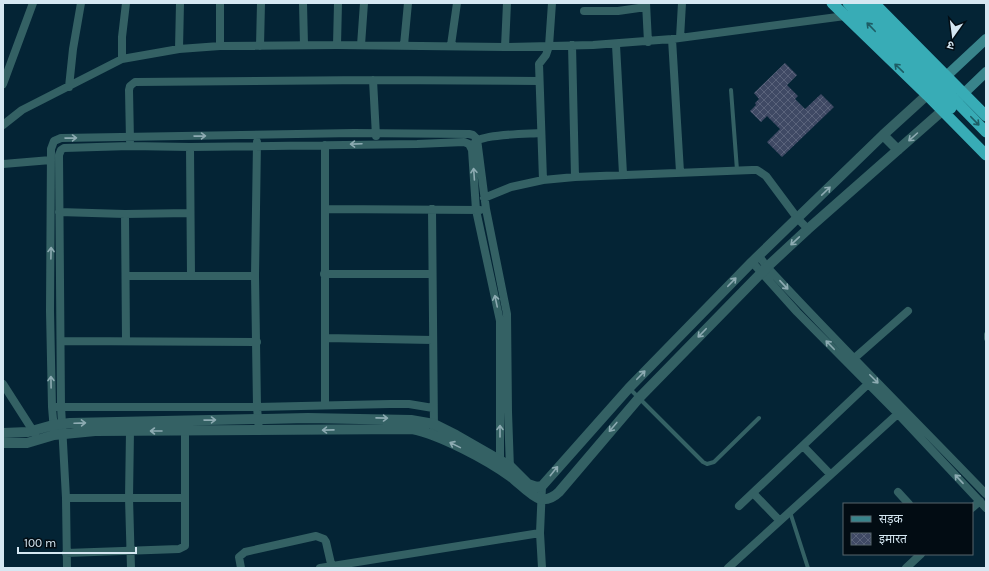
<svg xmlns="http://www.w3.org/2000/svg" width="989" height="571" font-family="Karla,'Noto Sans Devanagari',sans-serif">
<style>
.building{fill:url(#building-cross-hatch)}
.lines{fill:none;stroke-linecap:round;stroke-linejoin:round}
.service{stroke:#346164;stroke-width:4}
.minor{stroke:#346164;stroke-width:8}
.tertiary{stroke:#346164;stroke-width:10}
.secondary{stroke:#39848b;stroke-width:10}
.trunk{stroke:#38acb6;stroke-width:11}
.oneway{stroke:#1d5c64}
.oneway2{stroke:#8dabb2}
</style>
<defs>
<pattern id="building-cross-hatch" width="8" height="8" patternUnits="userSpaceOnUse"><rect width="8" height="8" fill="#3f4964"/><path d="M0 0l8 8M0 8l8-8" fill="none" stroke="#5a637b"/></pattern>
</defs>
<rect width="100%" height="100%" fill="#042435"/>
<path class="building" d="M785,63L797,75L787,85L798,96L795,99L805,109L821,94L834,107L782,157L767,142L780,129L767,116L761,122L750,111L756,105L755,103L759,99L754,93Z"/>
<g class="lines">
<path class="service" d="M731,90L737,170
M986,334V339
M629,388L703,462L707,464L714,462L759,418
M790,512L808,568"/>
<path class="minor" d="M220,3V46
M303,3L304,45
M646,3L648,42
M584,11H618L646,7
M680,38L682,3
M337,45L338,3
M361,45L364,3
M404,45L408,3
M451,45L457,3
M572,45L575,177
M616,45L623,174
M260,46L261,3
M505,47L507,3
M179,49L180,3
M122,59V37L126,3
M373,80L376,136
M3,84L33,3
M69,87L73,49L81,3
M3,125L22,110L122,59L179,49L220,46L337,45L505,47L593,45L672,39
M130,141L129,90L130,86L135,82L373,80L539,81
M257,142L255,276L257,407L259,431
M475,142C483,134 528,134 541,133
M325,145V405
M190,147L191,276
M3,164L51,160
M680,172L672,39L845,16
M543,180L539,64L546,55L549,46L552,3
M484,198L511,187L543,180L575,177L752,170H757L766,176L798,219L808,229
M325,209L480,210
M432,209L434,430
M59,212L125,214L190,213
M125,214L126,341
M759,256L767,267C838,344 913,418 986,494
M752,262L797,312L898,414L986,508
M324,274H432
M126,276H255
M325,338L433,340
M61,341L257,342
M850,362L908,311
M3,384L35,434
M56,407H257L390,404H409L433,408
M54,431L52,407L50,311L51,149L54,141L61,138L354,133L469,134L473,135L477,139L486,209L507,314L508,412L510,469
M130,431L129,498L131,568
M803,446L830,474
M898,492L909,504
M753,493L779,520
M66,498H184
M739,506L868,384
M972,508L980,501
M66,553L179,549L185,546V431
M67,568L66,498L61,406L59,155L61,150L64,148L130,146L190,147L417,144L464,142L469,144L472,150L476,210L500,321V465
M241,568L239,557L245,552L316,536L324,539L326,542L332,568
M320,568L540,533
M542,568L540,533L542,486
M728,568L902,410
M906,568L921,554"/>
<path class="tertiary" d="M883,135L898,150
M3,433L28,432L53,425L70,423L308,418L411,420L434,424L456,435L510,466L528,484L537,487L542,486L629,388L752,262L883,135L927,95
M3,443H27L54,435L95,431L412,429C439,434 488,460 511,477C519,483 531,496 540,499C547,500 554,497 559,492L639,398L767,267L808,229L942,111"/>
<path class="secondary" d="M941,81L986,39
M959,98L986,72"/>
<path class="trunk" d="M832,3L927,95L986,155
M848,3L951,108
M860,3L986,132
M874,3L986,116"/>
</g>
<defs><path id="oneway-shaft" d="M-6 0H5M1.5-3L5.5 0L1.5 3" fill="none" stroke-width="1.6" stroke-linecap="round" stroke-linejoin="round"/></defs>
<g class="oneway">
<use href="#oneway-shaft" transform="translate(871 27) rotate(-134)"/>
<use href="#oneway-shaft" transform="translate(899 68) rotate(-136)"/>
<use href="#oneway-shaft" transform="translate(975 121) rotate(46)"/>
</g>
<g class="oneway2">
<use href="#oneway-shaft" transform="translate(200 136) rotate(-1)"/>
<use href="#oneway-shaft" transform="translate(913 137) rotate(138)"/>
<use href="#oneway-shaft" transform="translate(71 138) rotate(-1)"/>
<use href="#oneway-shaft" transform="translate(356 144) rotate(178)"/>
<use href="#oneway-shaft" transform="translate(474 174) rotate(-94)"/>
<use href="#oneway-shaft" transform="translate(826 191) rotate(-44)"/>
<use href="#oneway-shaft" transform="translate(795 241) rotate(137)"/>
<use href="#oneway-shaft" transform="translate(51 253) rotate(-89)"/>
<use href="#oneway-shaft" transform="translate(732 282) rotate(-46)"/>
<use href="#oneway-shaft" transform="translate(784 285) rotate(47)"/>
<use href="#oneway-shaft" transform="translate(496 301) rotate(-102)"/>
<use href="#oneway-shaft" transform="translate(702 333) rotate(134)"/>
<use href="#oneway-shaft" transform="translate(830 345) rotate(-134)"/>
<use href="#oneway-shaft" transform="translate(641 375) rotate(-46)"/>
<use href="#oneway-shaft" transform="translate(874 379) rotate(45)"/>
<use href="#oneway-shaft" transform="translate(51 382) rotate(-91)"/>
<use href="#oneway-shaft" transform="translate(382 418) rotate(1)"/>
<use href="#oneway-shaft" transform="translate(210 420) rotate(-1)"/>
<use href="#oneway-shaft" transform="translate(80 423) rotate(-2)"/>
<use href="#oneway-shaft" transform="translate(613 427) rotate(130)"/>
<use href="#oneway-shaft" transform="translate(328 430) rotate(179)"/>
<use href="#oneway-shaft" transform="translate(156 431) rotate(180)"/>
<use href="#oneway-shaft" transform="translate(500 431) rotate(-90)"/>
<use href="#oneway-shaft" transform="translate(455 445) rotate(-154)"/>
<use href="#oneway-shaft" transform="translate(554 471) rotate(-51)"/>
<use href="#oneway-shaft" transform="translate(959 479) rotate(-133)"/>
</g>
<rect width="989" height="571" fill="none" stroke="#d5e7f2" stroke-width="8"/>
<rect x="843" y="503" width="130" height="52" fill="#020c13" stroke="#56646c"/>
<rect x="851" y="516" width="20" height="6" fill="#39848b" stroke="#56646c"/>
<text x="879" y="523" font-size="12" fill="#d5e7f2">सड़क</text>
<rect x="851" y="533" width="20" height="12" fill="url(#building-cross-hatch)" stroke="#56646c"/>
<text x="879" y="543" font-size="12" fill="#d5e7f2">इमारत</text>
<g transform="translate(953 36) rotate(194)" stroke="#020c13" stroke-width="3" paint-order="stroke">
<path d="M0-3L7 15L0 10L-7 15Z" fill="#d5e7f2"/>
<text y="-6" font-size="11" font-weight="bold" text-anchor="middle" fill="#d5e7f2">उ</text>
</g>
<path d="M18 547v6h118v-6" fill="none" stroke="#d5e7f2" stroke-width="2"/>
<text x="24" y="547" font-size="12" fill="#d5e7f2" stroke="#020c13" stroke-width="3" paint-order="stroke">100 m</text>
</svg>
